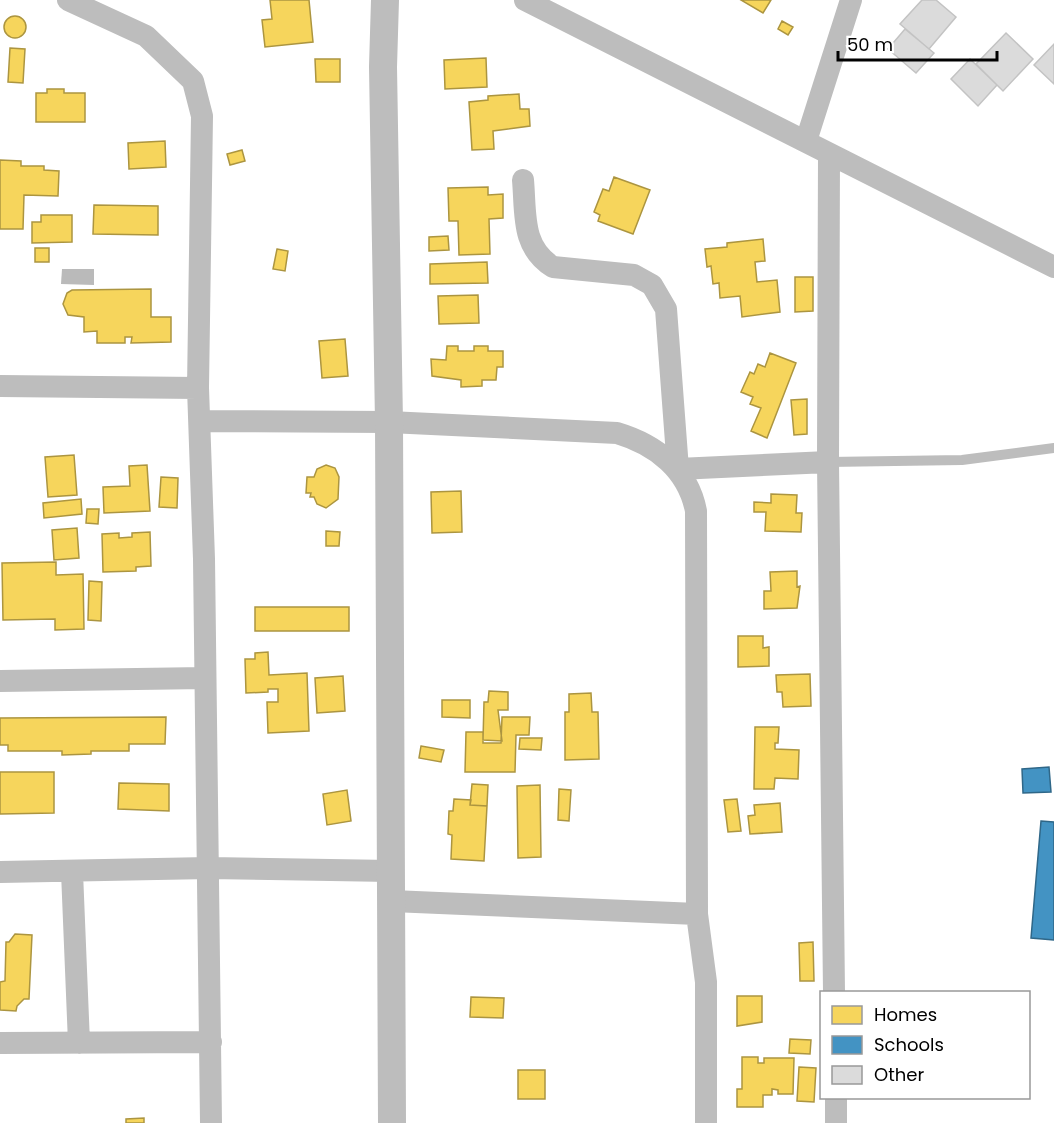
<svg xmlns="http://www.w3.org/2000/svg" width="1054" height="1123" font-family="Poppins,sans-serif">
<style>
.water{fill:#bababa}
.homes{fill:#f6d55c;stroke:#ac9540;stroke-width:1.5}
.schools{fill:#4393c3;stroke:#2f6788;stroke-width:1.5}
.building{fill:#dbdbdb;stroke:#c3c3c3;stroke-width:1.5}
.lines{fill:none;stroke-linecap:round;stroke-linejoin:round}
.service{stroke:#bdbdbd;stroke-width:10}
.minor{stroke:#bdbdbd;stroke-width:22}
.tertiary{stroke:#bdbdbd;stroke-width:28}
</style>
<rect width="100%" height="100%" fill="#fff"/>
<path class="water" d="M62,269H94V285L61,284Z"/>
<path class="homes" d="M270,0H309L313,42L265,47L262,20L272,19Z
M741,0H771L763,13Z
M4 27a11 11 0 1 1 22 0a11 11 0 1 1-22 0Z
M782,21L793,27L788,35L778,29Z
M10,48L25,49L23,83L8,82Z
M486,58L487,87L445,89L444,60Z
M315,59H340V82H316Z
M47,89H64V93H85V122H36V93H47Z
M519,94L520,109H529L530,126L493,131L494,149L472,150L469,102L488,100V96Z
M165,141L166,167L129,169L128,143Z
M242,150L245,161L230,165L227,154Z
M0,160L21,161V166H44V170L59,171L58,196L24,195L23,229H0Z
M614,177L650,190L633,234L598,221L600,215L594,212L603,189L609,191Z
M488,187V195L503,194V218L489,219L490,254L459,255L458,221H449L448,188Z
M94,205L158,206V235L93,234Z
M41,215H72V242L32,243V222H41Z
M448,236L449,250L429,251V237Z
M763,239L765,261L755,262L757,282L777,280L780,312L742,317L740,296L720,298L719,283L713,284L711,266L707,267L705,249L727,247V243Z
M35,248H49V262H35Z
M277,249L288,251L285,271L273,269Z
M487,262L488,283L430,284V264Z
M795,277H813V311L795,312Z
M151,289V317H171V342L131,343L132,337H125V343H97V331L84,332V317L68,315L63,304L67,293L72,290Z
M478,295L479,323L439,324L438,296Z
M345,339L348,376L322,378L319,341Z
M447,346H458V351H474V346H488V351H503V367H497L496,380H482V386L461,387V380L432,376L431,359L446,360Z
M770,353L796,363L767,438L751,431L761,408L750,404L753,397L741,392L750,372L754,374L758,364L765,367Z
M807,399V434L794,435L791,400Z
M74,455L77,495L48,497L45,457Z
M147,465L150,511L104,513L103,487L130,486L129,466Z
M326,465L335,468L339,477L338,499L326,508L317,504L314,497H310L311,493H306L307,477H314L317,469Z
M161,477L178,478L177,508L159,507Z
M461,491L462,532L432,533L431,492Z
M771,494L797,495L796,513H802L801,532L765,531L766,512H754V502L771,503Z
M81,499L82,514L44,518L43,503Z
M87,509H99L98,524L86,523Z
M77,528L79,558L54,560L52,530Z
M326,531L340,532L339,546H326Z
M150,532L151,566L136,567V571L103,572L102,534L119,533V538L132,537V533Z
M56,562V575L83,574L84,629L55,630V619L3,620L2,563Z
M797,571V587L800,586L797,608L764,609V591H771L770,572Z
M89,581L102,582L101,621L88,620Z
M255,607H349V631H255Z
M738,636H763V648L769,647V666L738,667Z
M268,652L269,675L307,673L309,731L268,733L267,702H278V689H268V692L246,693L245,659H255V653Z
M810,674L811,706L783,707L782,692H777L776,675Z
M343,676L345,711L317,713L315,678Z
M489,691L508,692V710H498L502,741L483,740L484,702H488Z
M591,693L592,712H598L599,759L565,760V712H569V694Z
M442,700H470V718L442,717Z
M166,717L165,744H129V751H91V754L62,755V751H8V745H0V718Z
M502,717H530L529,735H516L515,772H465L466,732H483V743H501Z
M755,727H779L778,743H775V749L799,750L798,779L775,778L774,789H754Z
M520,738H542L541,750L519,749Z
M421,746L444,750L441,762L419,758Z
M0,772H54V813L0,814Z
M119,783L169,784V811L118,809Z
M472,784L488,785L487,806L470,805Z
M540,785L541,857L518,858L517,786Z
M559,789L571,790L569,821L558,820Z
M347,790L351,821L327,825L323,794Z
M454,799L471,800L470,805L487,806L484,861L451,859L452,835L448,834L449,811H453Z
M737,799L741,831L728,832L724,800Z
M780,803L782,832L750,834L748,816L755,815L754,805Z
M15,934L32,935L29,999H24L17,1006L16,1011L0,1010V982L5,981L6,942H9Z
M813,942L814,981H800L799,943Z
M737,996H762V1022L737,1026Z
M471,997L504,998L503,1018L470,1017Z
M790,1039L811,1040L810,1054L789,1053Z
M742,1057H758V1063H764V1058H794L793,1094H778V1090L772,1089V1095H763V1107H737V1089H742Z
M799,1067L816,1068L814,1102L797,1101Z
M518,1070H545V1099H518Z
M144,1118V1123H126V1119Z"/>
<path class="schools" d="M1049,767L1051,792L1023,793L1022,769Z
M1041,821L1054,822V940L1031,938Z"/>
<path class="building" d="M922,0H936L956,17L929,49L900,24Z
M905,29L934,53L916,73L888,49Z
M1006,33L1033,59L1003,91L976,64Z
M1054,44V84L1034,65Z
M970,59L997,85L978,106L951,79Z"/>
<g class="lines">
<path class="service" d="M828,462L962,460L1054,448"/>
<path class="minor" d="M68,0L146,36L193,81L202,116L198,388L204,559L211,1123
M525,0L1054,267
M806,141L851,0
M829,155L828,462L834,992
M523,180C526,214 521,247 553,267L634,275L652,285L666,309L678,469L828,462
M0,386L198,388
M201,421L389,422L617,433C657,445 688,470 696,511L697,914L706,982V1123
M0,681L205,678
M0,872L209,868L391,871
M72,872L79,1043
M392,901L697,914
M0,1043L211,1042
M836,1098V1123"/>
<path class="tertiary" d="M385,0L383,67L389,422L392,1123"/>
</g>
<rect x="820" y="991" width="210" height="108" fill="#ffffff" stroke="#999999" stroke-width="1.5"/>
<rect x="832" y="1006" width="30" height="18" fill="#f6d55c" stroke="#999999" stroke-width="1.5"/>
<text x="874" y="1021" font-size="18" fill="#000000">Homes</text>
<rect x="832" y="1036" width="30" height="18" fill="#4393c3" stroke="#999999" stroke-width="1.5"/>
<text x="874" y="1051" font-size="18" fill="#000000">Schools</text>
<rect x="832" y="1066" width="30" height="18" fill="#dbdbdb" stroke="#999999" stroke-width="1.5"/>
<text x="874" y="1081" font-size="18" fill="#000000">Other</text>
<path d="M838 51v9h159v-9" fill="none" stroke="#000000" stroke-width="3"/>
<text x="847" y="51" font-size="18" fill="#000000" stroke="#ffffff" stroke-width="4.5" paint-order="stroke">50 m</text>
</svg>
